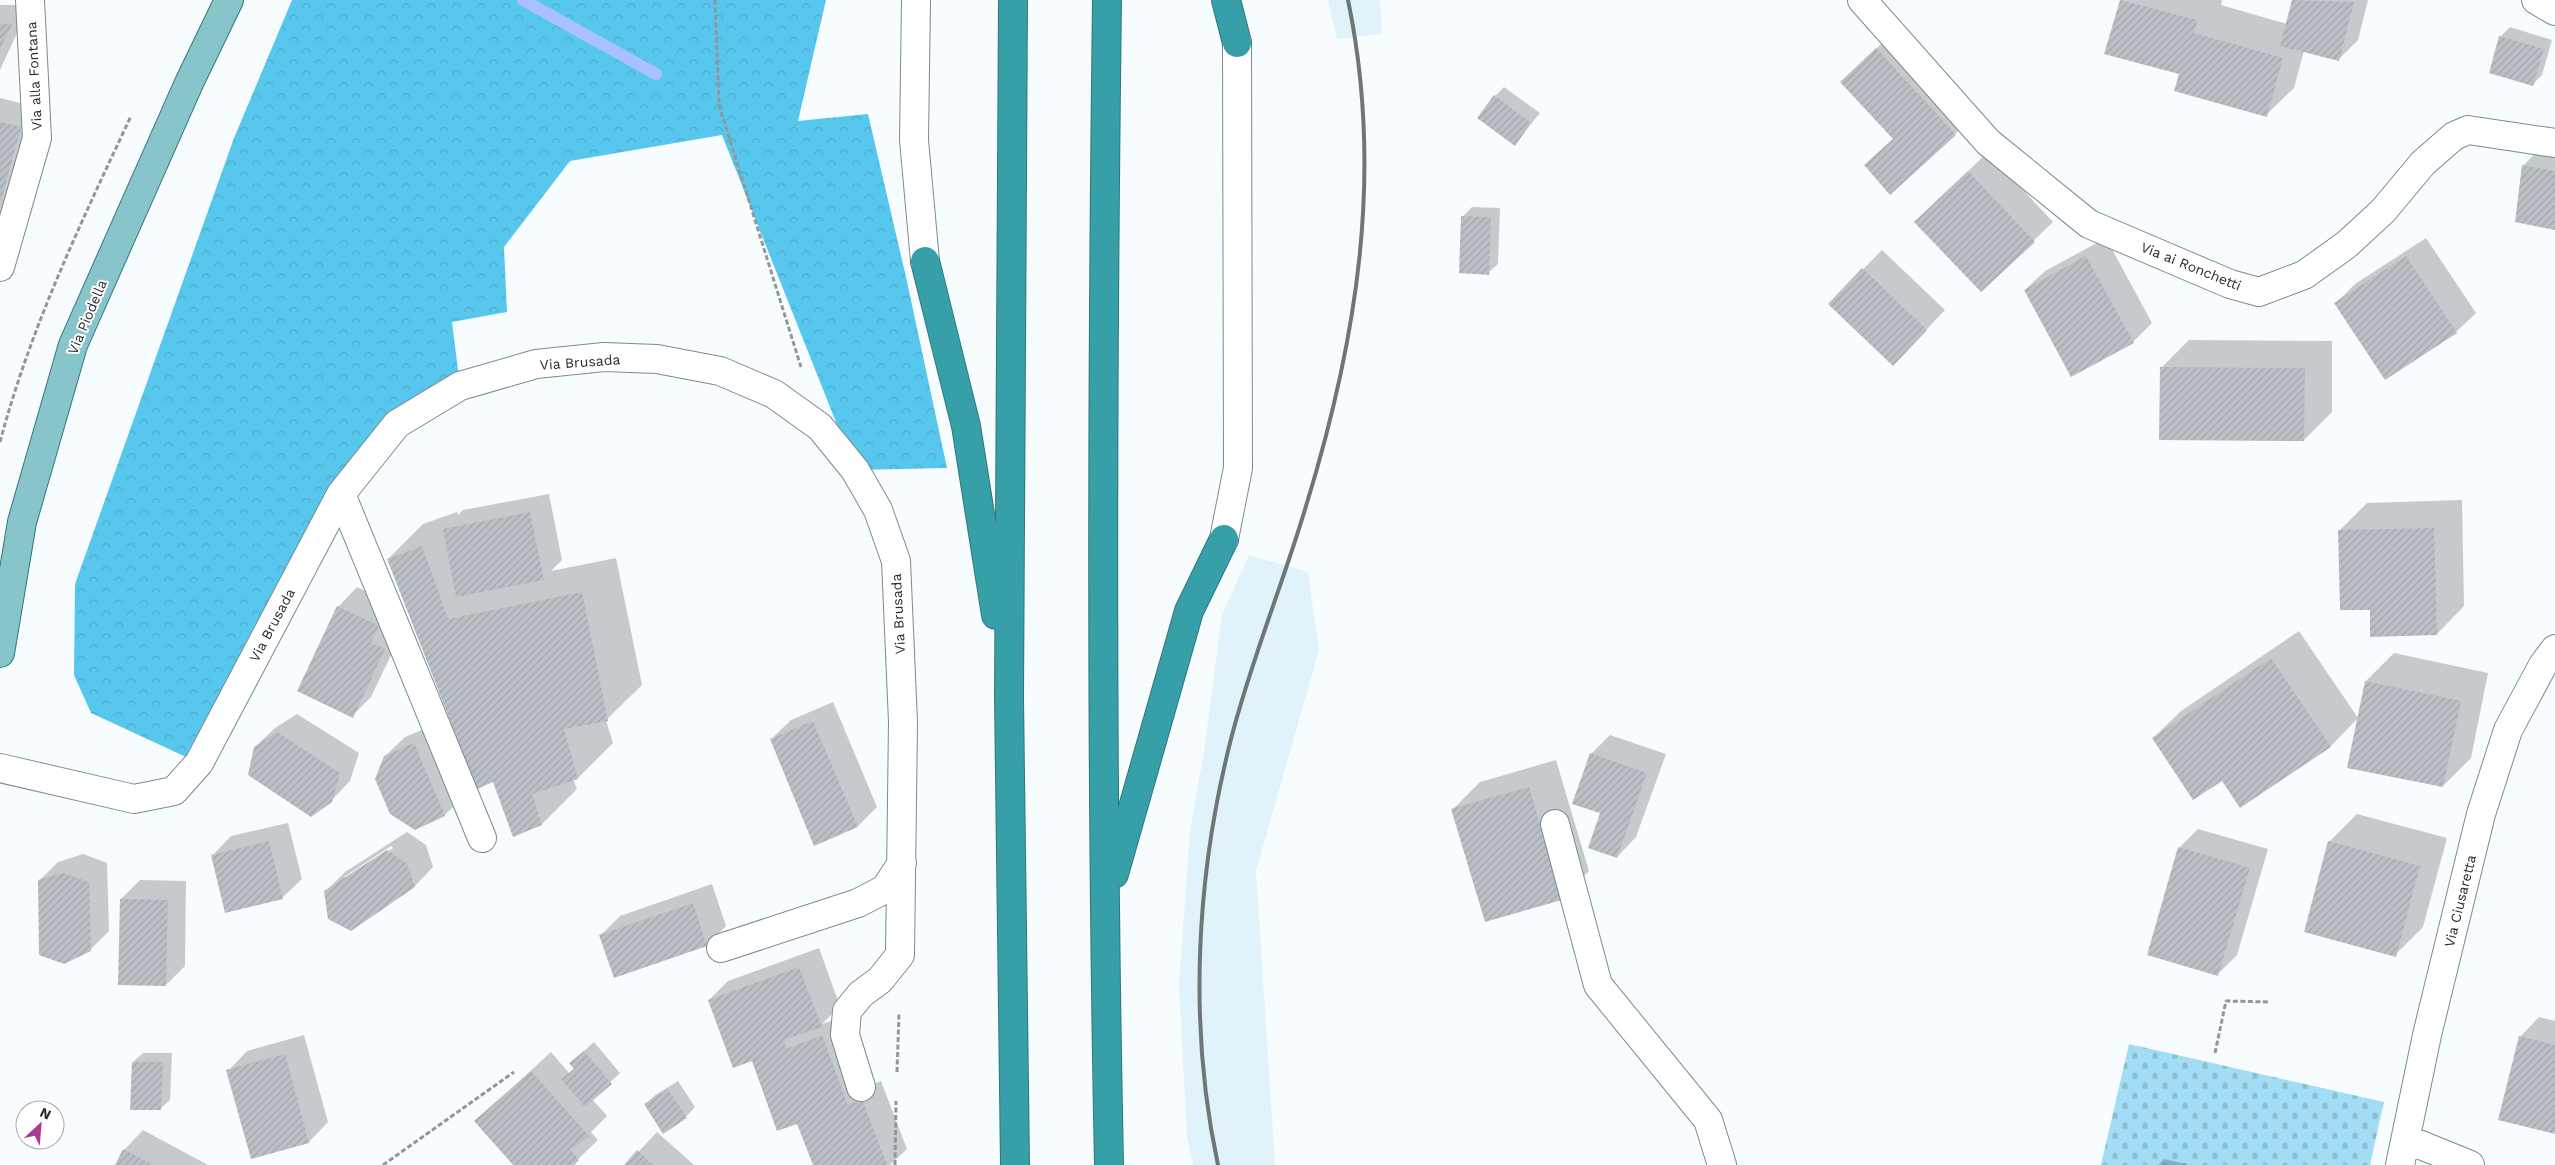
<svg xmlns="http://www.w3.org/2000/svg" width="2555" height="1165" font-family="'Work Sans',sans-serif">
<style>
.built{fill:#e1f3fa}
.forest{fill:url(#forest-crowns)}
.cemetery{fill:url(#cemetery-stones)}
.shadow{fill:#0003;fill-rule:evenodd}
.lines{fill:none;stroke-linecap:round;stroke-linejoin:round}
.stream{stroke:#aac1ff;stroke-width:12}
.building{fill:url(#building-hatch)}
.minor-casing{stroke:#80898d;stroke-width:30}
.major-casing{stroke:#32777c;stroke-width:30}
.highway-casing{stroke:#32777c;stroke-width:30}
.path{stroke:#929798;stroke-width:3;stroke-dasharray:5 2.5;stroke-linecap:butt}
.minor{stroke:#fff;stroke-width:28}
.major{stroke:#87c5ca;stroke-width:28}
.highway{stroke:#379fa7;stroke-width:28}
.rail{stroke:#707576;stroke-width:4}
.labels{text-anchor:middle;stroke-width:4;stroke-linejoin:round;paint-order:stroke}
.street-label{font-size:14px;fill:#282c2d;stroke:#fff}
</style>
<defs>
<pattern id="forest-crowns" width="20" height="18" patternUnits="userSpaceOnUse" patternTransform="scale(1.25)"><rect width="20" height="18" fill="#58c7ee"/><path d="M2 6a3 3 0 1 1 6 0M12 15a3 3 0 1 1 6 0" fill="none" stroke="#4dabcc"/></pattern>
<pattern id="cemetery-stones" width="16" height="16" patternUnits="userSpaceOnUse" patternTransform="scale(1.25)"><rect width="16" height="16" fill="#a3ddf5"/><path d="M2 7V4a2 2 0 0 1 4 0v3zM10 15v-3a2 2 0 0 1 4 0v3z" fill="#8cbed2"/></pattern>
<pattern id="building-hatch" width="6" height="6" patternUnits="userSpaceOnUse" patternTransform="scale(1.25)"><rect width="6" height="6" fill="#bac0c6"/><path d="M-1 1l2-2M0 6l6-6M5 7l2-2" fill="none" stroke="#a0a5aa"/></pattern>
</defs>
<rect width="100%" height="100%" fill="#f7fdff"/>
<path class="built" d="M1328,0H1380L1382,34L1337,39Z
M1249,555L1308,572L1319,650L1256,871L1275,1165H1193L1187,1138L1179,984L1190,830L1204,752L1222,614Z"/>
<path class="forest" d="M292,0H826L798,121L868,114L906,277L947,468L855,470L722,135L570,161L504,247L507,312L452,322L460,386L397,425L199,763L91,713L74,675L75,584L234,138Z"/>
<path class="cemetery" d="M2129,1044L2384,1102L2370,1165H2101Z"/>
<path class="shadow" d="M2121,0H2222L2221,5L2287,24L2293,0H2368L2358,40L2339,59L2304,51L2294,88L2266,115L2181,73L2106,53Z
M0,5H30L0,70Z
M2510,27L2552,40L2542,75L2533,84L2500,37Z
M1896,30L1974,115L1955,134L1865,165L1894,138L1861,63Z
M1504,87L1540,113L1515,144L1495,96Z
M0,98L39,108L0,224Z
M2542,146L2555,149V229L2523,166Z
M1988,152L2053,222L1981,291L1935,203Z
M1472,207L1500,208L1498,264L1488,273L1463,216Z
M2106,238L2152,323L2133,342L2025,290L2045,271Z
M2426,238L2476,313L2456,332L2385,379L2336,303L2355,284Z
M1882,250L1945,310L1912,345L1829,304Z
M2189,340L2332,341V412L2304,440L2161,368Z
M549,494L562,560L551,571L616,558L642,685L606,720L613,743L578,778L573,779L577,789L542,824L494,781L388,559L423,524L457,512L458,515L463,510Z
M2462,500L2464,606L2437,634L2371,609L2339,531L2367,503Z
M357,587L397,607L403,630L371,697L352,716L338,607Z
M2299,631L2358,718L2331,746L2240,807L2222,779L2153,738L2181,711Z
M2394,653L2488,673L2471,758L2443,786L2349,767L2366,681Z
M833,702L877,807L858,826L771,739L791,720Z
M297,714L359,753L350,781L331,801L255,747L275,728Z
M434,725L464,796L445,815L416,829L385,756L405,737Z
M1610,735L1666,754L1636,837L1617,857L1601,813L1591,754Z
M1556,760L1589,871L1561,899L1453,809L1480,782Z
M2357,814L2447,838L2423,927L2395,955L2329,842Z
M288,823L302,879L282,898L212,856L231,836Z
M2198,829L2268,849L2237,955L2218,974L2179,848Z
M407,832L426,845L433,867L414,887L325,892L345,872ZM391,846L393,848L344,880V877Z
M83,854L107,863L109,931L90,950L39,881L58,862Z
M140,880L186,881L185,966L166,985L121,899Z
M712,884L726,926L707,945L601,935L620,916Z
M819,948L840,1006L822,1024L842,1017L867,1087L881,1081L907,1149L890,1165H815L798,1122L709,1000L728,981Z
M2539,1017L2555,1021V1133L2520,1037Z
M304,1035L328,1122L309,1142L252,1157L228,1071L247,1051Z
M594,1042L620,1073L592,1099L607,1116L591,1132L598,1140L572,1165H515L476,1121L551,1052L569,1073L575,1068L571,1063Z
M143,1053H172L170,1100L160,1109L133,1062Z
M678,1081L695,1107L686,1117L646,1104L655,1095Z
M143,1130L208,1165H116L124,1150Z
M657,1132L694,1165H626Z
M2164,1159L2186,1164V1165H2158Z"/>
<g class="lines">
<path class="stream" d="M523,0L656,74"/>
</g>
<path class="building" d="M2120,0L2197,20L2194,33L2283,58L2267,117L2174,91L2179,74L2104,54Z
M2292,0L2354,2L2339,61L2280,46Z
M0,24H12L0,49Z
M2499,36L2544,49L2533,86L2489,73Z
M1876,48L1956,135L1890,195L1864,165L1893,139L1840,82Z
M1494,95L1531,123L1515,146L1477,118Z
M0,122L21,127L1,201H0Z
M2522,165L2555,171V230L2515,222Z
M1968,171L2035,242L1981,292L1914,222Z
M1461,216L1491,217L1489,275L1459,273Z
M2086,256L2134,343L2071,377L2024,290Z
M2406,256L2457,333L2385,380L2334,303Z
M1862,268L1927,330L1893,366L1828,304Z
M2160,367L2305,368L2304,441L2159,440Z
M530,512L544,580L456,597L443,529Z
M2434,528L2437,635L2370,637V610H2340L2338,530Z
M422,546L448,619L582,592L608,721L564,729L578,779L532,794L542,825L513,837L493,782L477,789L387,559Z
M337,606L379,626L371,643L385,649L353,718L297,691Z
M2271,658L2331,747L2240,808L2222,781L2193,800L2152,738Z
M2365,681L2461,701L2443,787L2347,768Z
M813,721L858,827L814,846L770,739Z
M277,732L340,773L332,802L311,817L248,775L254,747Z
M414,743L445,816L415,830L390,814L375,779L384,756Z
M1590,753L1647,773L1617,858L1588,848L1600,813L1572,804Z
M1529,787L1562,900L1485,922L1451,809Z
M269,841L283,899L225,913L211,855Z
M2328,841L2420,866L2396,957L2304,932Z
M2178,847L2250,868L2218,976L2147,955Z
M387,850L407,864L415,887L351,931L328,919L324,891Z
M63,873L89,882L91,951L64,964L39,955L38,880Z
M120,899L168,900L166,986L118,985Z
M693,903L707,946L614,978L599,935Z
M799,967L822,1027L783,1040L786,1049L822,1035L848,1105L862,1099L887,1165H813L797,1124L777,1131L752,1061L733,1068L708,1000Z
M2519,1036L2555,1045V1134L2498,1120Z
M584,1051L612,1084L585,1107L561,1079L574,1069L569,1063Z
M285,1054L309,1143L251,1159L226,1070Z
M132,1062H163L161,1110H130Z
M531,1071L589,1136L571,1150L579,1160L574,1165H513L474,1121Z
M668,1089L687,1118L663,1134L644,1104Z
M123,1149L153,1165H115Z
M637,1150L653,1165H624Z"/>
<g class="lines">
<defs>
<path id="minor" d="M916,0L914,140L925,261
M1862,0L1988,142L2089,224L2230,284L2259,292L2304,275L2346,245L2383,211L2423,163L2454,136L2468,130L2555,143
M2536,0L2555,11
M0,267L37,138L30,0
M341,494L482,838
M1224,539L1238,468L1237,43
M0,768L134,799L174,791L199,763L341,494L397,424L460,386L536,364L604,357L657,359L720,371L774,394L820,427L855,470L878,510L896,561L903,722L900,955L880,980L861,994L847,1011L845,1035L861,1087
M1555,824L1598,985L1708,1120L1722,1165
M721,948L858,903L885,889L902,863
M2406,1139L2470,1165
M2400,1165L2427,1035L2481,814L2508,730L2543,665L2555,649"/>
<path id="major" d="M0,653L22,522L73,345L189,83L229,0"/>
<path id="highway" d="M1013,0L1009,697L1015,1165
M1107,0C1102,388 1101,777 1109,1165
M1226,0L1237,43
M925,261L966,426L996,615
M1114,874L1189,611L1224,539"/>
</defs>
<use href="#minor" class="minor-casing"/>
<use href="#major" class="major-casing"/>
<use href="#highway" class="highway-casing"/>
<path class="path" d="M715,0L719,105L801,367
M0,442C31,326 80,225 131,116
M2215,1053L2226,1001L2269,1002
M897,1072L899,1013
M383,1165L514,1072
M895,1165L896,1101"/>
<use href="#minor" class="minor"/>
<use href="#major" class="major"/>
<use href="#highway" class="highway"/>
<path class="rail" d="M1218,1165C1188,1026 1196,876 1231,739C1251,660 1283,584 1306,506C1357,340 1384,173 1348,0"/>
</g>
<g class="labels">
<g class="street-label">
<text transform="translate(34 76) rotate(-93)" y="5">Via alla Fontana</text>
<text transform="translate(2191 266) rotate(22)" y="5">Via ai Ronchetti</text>
<text transform="translate(87 317) rotate(-67)" y="5">Via Piodella</text>
<text transform="translate(580 362) rotate(-4)" y="5">Via Brusada</text>
<text transform="translate(898 614) rotate(-93)" y="5">Via Brusada</text>
<text transform="translate(272 625) rotate(-62)" y="5">Via Brusada</text>
<text transform="translate(2460 901) rotate(-76)" y="5">Via Ciusaretta</text>
</g>
</g>
<g transform="translate(40 1125) rotate(26)"><circle r="24" fill="#ffffff" stroke="#a9abab"/>
<path d="M0-4L9 19L0 12L-9 19Z" fill="#aa3a96"/>
<text y="-8" font-size="14" font-weight="bold" text-anchor="middle" fill="#282c2d">N</text>
</g>
</svg>
